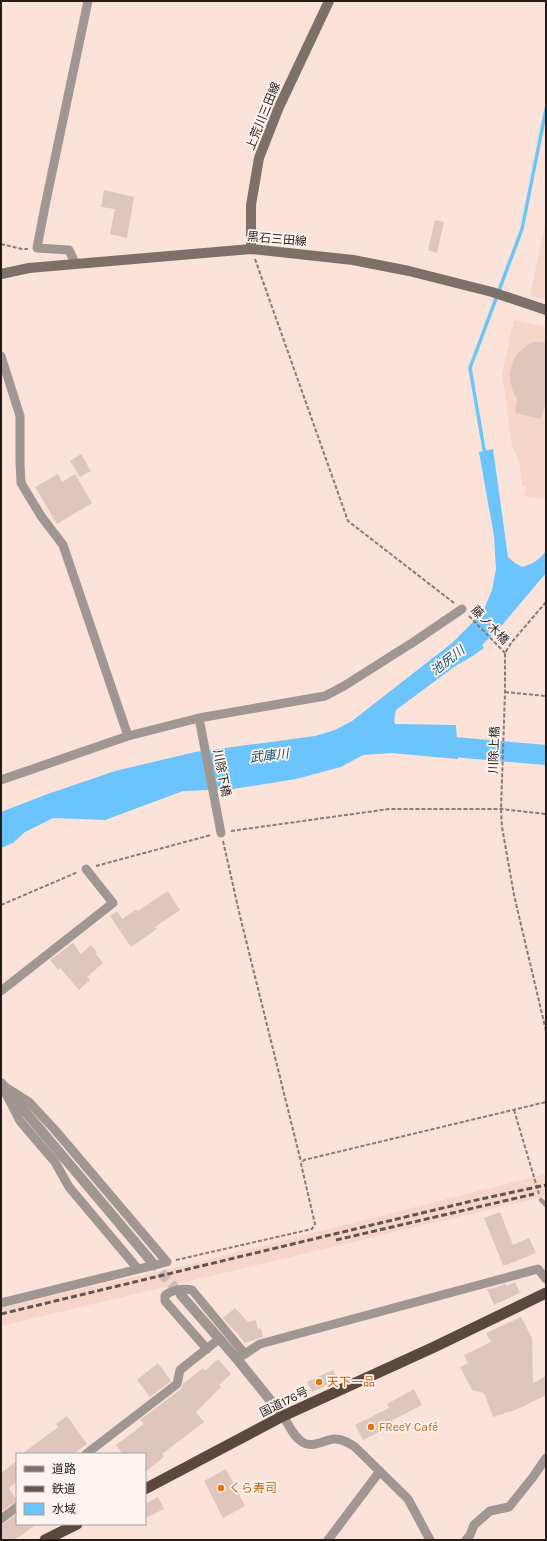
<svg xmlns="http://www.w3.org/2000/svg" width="547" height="1541" font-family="Karla,'Noto Sans JP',sans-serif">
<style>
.built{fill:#f5d6c8}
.water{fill:#6cc4fc}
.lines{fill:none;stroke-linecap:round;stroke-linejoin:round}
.stream{stroke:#6cc4fc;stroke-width:3.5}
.river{stroke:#6cc4fc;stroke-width:20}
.building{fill:#dec6bd}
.tertiary-tunnel{stroke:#d0bbb3;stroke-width:10;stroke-dasharray:10 5;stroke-linecap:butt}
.path{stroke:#8a7a73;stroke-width:2;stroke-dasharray:4 2;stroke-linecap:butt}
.service{stroke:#a09792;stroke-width:4.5}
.minor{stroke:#a09792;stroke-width:9}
.tertiary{stroke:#a09792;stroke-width:10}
.secondary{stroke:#7d7068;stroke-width:10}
.trunk{stroke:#5a483f;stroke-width:11}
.rail{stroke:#625550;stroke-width:3;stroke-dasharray:6 3;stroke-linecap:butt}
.food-dot{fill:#e8710a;stroke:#fef4f0;stroke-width:1.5}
.labels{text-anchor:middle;stroke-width:3.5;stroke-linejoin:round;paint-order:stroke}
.street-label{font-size:12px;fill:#251c19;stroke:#fef4f0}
.food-label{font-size:12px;fill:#c56008;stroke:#fef4f0;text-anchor:start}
.water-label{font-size:13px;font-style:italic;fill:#0f5378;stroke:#fef4f0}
</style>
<rect width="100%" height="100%" fill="#fbe3d9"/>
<path class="built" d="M546,221V300L530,295Z
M514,320L546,327V500L524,496L526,487L522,486L519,461L512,446L502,374Z
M546,1174V1196L1,1326V1307L174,1268Z"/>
<path class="water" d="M493,449L508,557L515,563L522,567C533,564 539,560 546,551V573L503,624L482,645L484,648L471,657L454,667L396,710L394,720L395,724L456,725L458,759L391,753L363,755L341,767L296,779L233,789L183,791L105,820L53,818L25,832L13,843L1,848V812L45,795L115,771L195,752L315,736L335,730L352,721L452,643L479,616L485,607L492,590L496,569L494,536L479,452Z"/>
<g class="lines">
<path class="stream" d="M485,455L470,368L522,229L546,109"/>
<path class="river" d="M430,745L546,755"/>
</g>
<path class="building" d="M104,190L134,197L127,238L110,234L115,209L101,207Z
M435,220L444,222L437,253L428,250Z
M533,342H546V401L541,419L515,413L517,399L513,391L510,381V373L513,362L518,353L526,346Z
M81,454L91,471L80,477L70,461Z
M58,474L62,482L75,474L92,503L57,524L35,487Z
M168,891L180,910L155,927L157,929L131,947L110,916L117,911L122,919L137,909L138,911Z
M73,943L81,954L91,945L97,952L96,954L103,963L87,977L90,980L79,990L60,968L58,970L50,960Z
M500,1212L513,1245L529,1238L536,1253L506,1265H503L484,1218Z
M515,1282L520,1293L494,1305L487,1289L495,1288L505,1284L507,1286Z
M235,1308L248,1322L256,1320L258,1329L261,1328L263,1337L244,1343L243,1340L223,1318Z
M521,1317L532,1338L533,1383L546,1376V1395L518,1409L493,1417L484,1393L472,1390L460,1367L468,1363L464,1355L491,1342L486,1333Z
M218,1359L231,1374L219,1385L221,1387L196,1412L204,1422L162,1454L164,1457L145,1472V1454H123L116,1445L144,1424L140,1420L181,1389L183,1384L203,1368L205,1371Z
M158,1363L171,1381L150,1397L137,1380Z
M333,1370L338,1380L312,1392L307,1382Z
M414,1389L422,1405L383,1425L385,1429L363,1440L355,1425L389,1408L387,1404Z
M67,1416L87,1444L73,1454H22L58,1427L56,1424Z
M17,1461V1482L9,1488L17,1501L1,1512V1473Z
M226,1469L245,1506L223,1518L204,1481Z
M158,1497L164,1509L145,1518V1504Z
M17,1514V1524H36L22,1535L13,1540H1V1525Z"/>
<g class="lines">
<path class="tertiary-tunnel" d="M151,1261L181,1295"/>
<path class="path" d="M1,244L22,249H28
M255,259L348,521L454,603
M546,602L511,643L505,653V692L501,809L502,827L514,895L546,1031
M469,616L505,653
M505,692L546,696
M231,831L389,809H501L546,814
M223,841L240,916L301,1162
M96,866L211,835
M1,905L78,872
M514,1110L539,1194
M176,1260L312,1229L315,1224L301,1164L304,1160L546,1102"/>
<path class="service" d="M541,1200L546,1205"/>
<path class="minor" d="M75,263L69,250L37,248L45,206L88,1
M1,356L20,416V462L21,483L41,516L63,545L128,736
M199,718L221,833
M1,780L128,736L199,718L325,696L344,686L415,641L462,609
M1,991L113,903L86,869
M4,1090L20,1121L55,1162L69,1187L138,1269
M1,1303L167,1262L55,1130L29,1102L7,1088
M207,1349L165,1301V1296C170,1290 185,1288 192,1290L245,1354
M237,1359L260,1344L538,1269L546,1279
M283,1416C289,1425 294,1438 304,1443C315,1448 325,1439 335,1439C343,1439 349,1443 355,1447L408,1499L430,1540
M86,1454L177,1384L180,1370L219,1339
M1,1519L17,1507
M328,1540L380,1471
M466,1540L470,1535L474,1525L490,1511L509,1507L533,1477L546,1458"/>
<path class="tertiary" d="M1,1083L151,1261
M181,1295L237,1359L283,1416"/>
<path class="secondary" d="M251,249V205L259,158L279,107L329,1
M1,274L29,268L251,249L353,260L409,271L492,292L546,310"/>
<path class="trunk" d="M145,1489L283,1416L432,1348L546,1293
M45,1540L77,1524"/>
<path class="rail" d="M336,1240L534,1194
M1,1314L472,1201L546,1185"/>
</g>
<g class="food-dot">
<circle cx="319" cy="1382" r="4"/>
<circle cx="371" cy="1427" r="4"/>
<circle cx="221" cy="1488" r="4"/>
</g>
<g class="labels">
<g class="street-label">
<text transform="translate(263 116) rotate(-68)" y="4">上荒川三田線</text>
<text transform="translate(277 239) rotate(5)" y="4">黒石三田線</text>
<text transform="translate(490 625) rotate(46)" y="4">藤ノ木橋</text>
<text transform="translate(494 750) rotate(-88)" y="4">川除上橋</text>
<text transform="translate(222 773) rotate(79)" y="4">川除下橋</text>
<text transform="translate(284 1402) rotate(-26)" y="4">国道176号</text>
</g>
<g class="food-label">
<text x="327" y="1386">天下一品</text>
<text x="379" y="1431">FReeY Café</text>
<text x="229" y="1492">くら寿司</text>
</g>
<g class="water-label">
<text transform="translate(447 660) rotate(-38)" y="5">池尻川</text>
<text transform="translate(269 755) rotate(-6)" y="5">武庫川</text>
</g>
</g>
<rect width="547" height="1541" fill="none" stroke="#251c19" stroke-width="4"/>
<rect x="16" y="1453" width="130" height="72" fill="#fef4f0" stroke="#a79e9a"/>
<rect x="24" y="1466" width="20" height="6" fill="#7d7068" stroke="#a79e9a"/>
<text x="52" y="1473" font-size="12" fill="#251c19">道路</text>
<rect x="24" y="1486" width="20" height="6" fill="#625550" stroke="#a79e9a"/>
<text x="52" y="1493" font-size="12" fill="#251c19">鉄道</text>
<rect x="24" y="1503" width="20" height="12" fill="#6cc4fc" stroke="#a79e9a"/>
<text x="52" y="1513" font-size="12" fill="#251c19">水域</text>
</svg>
